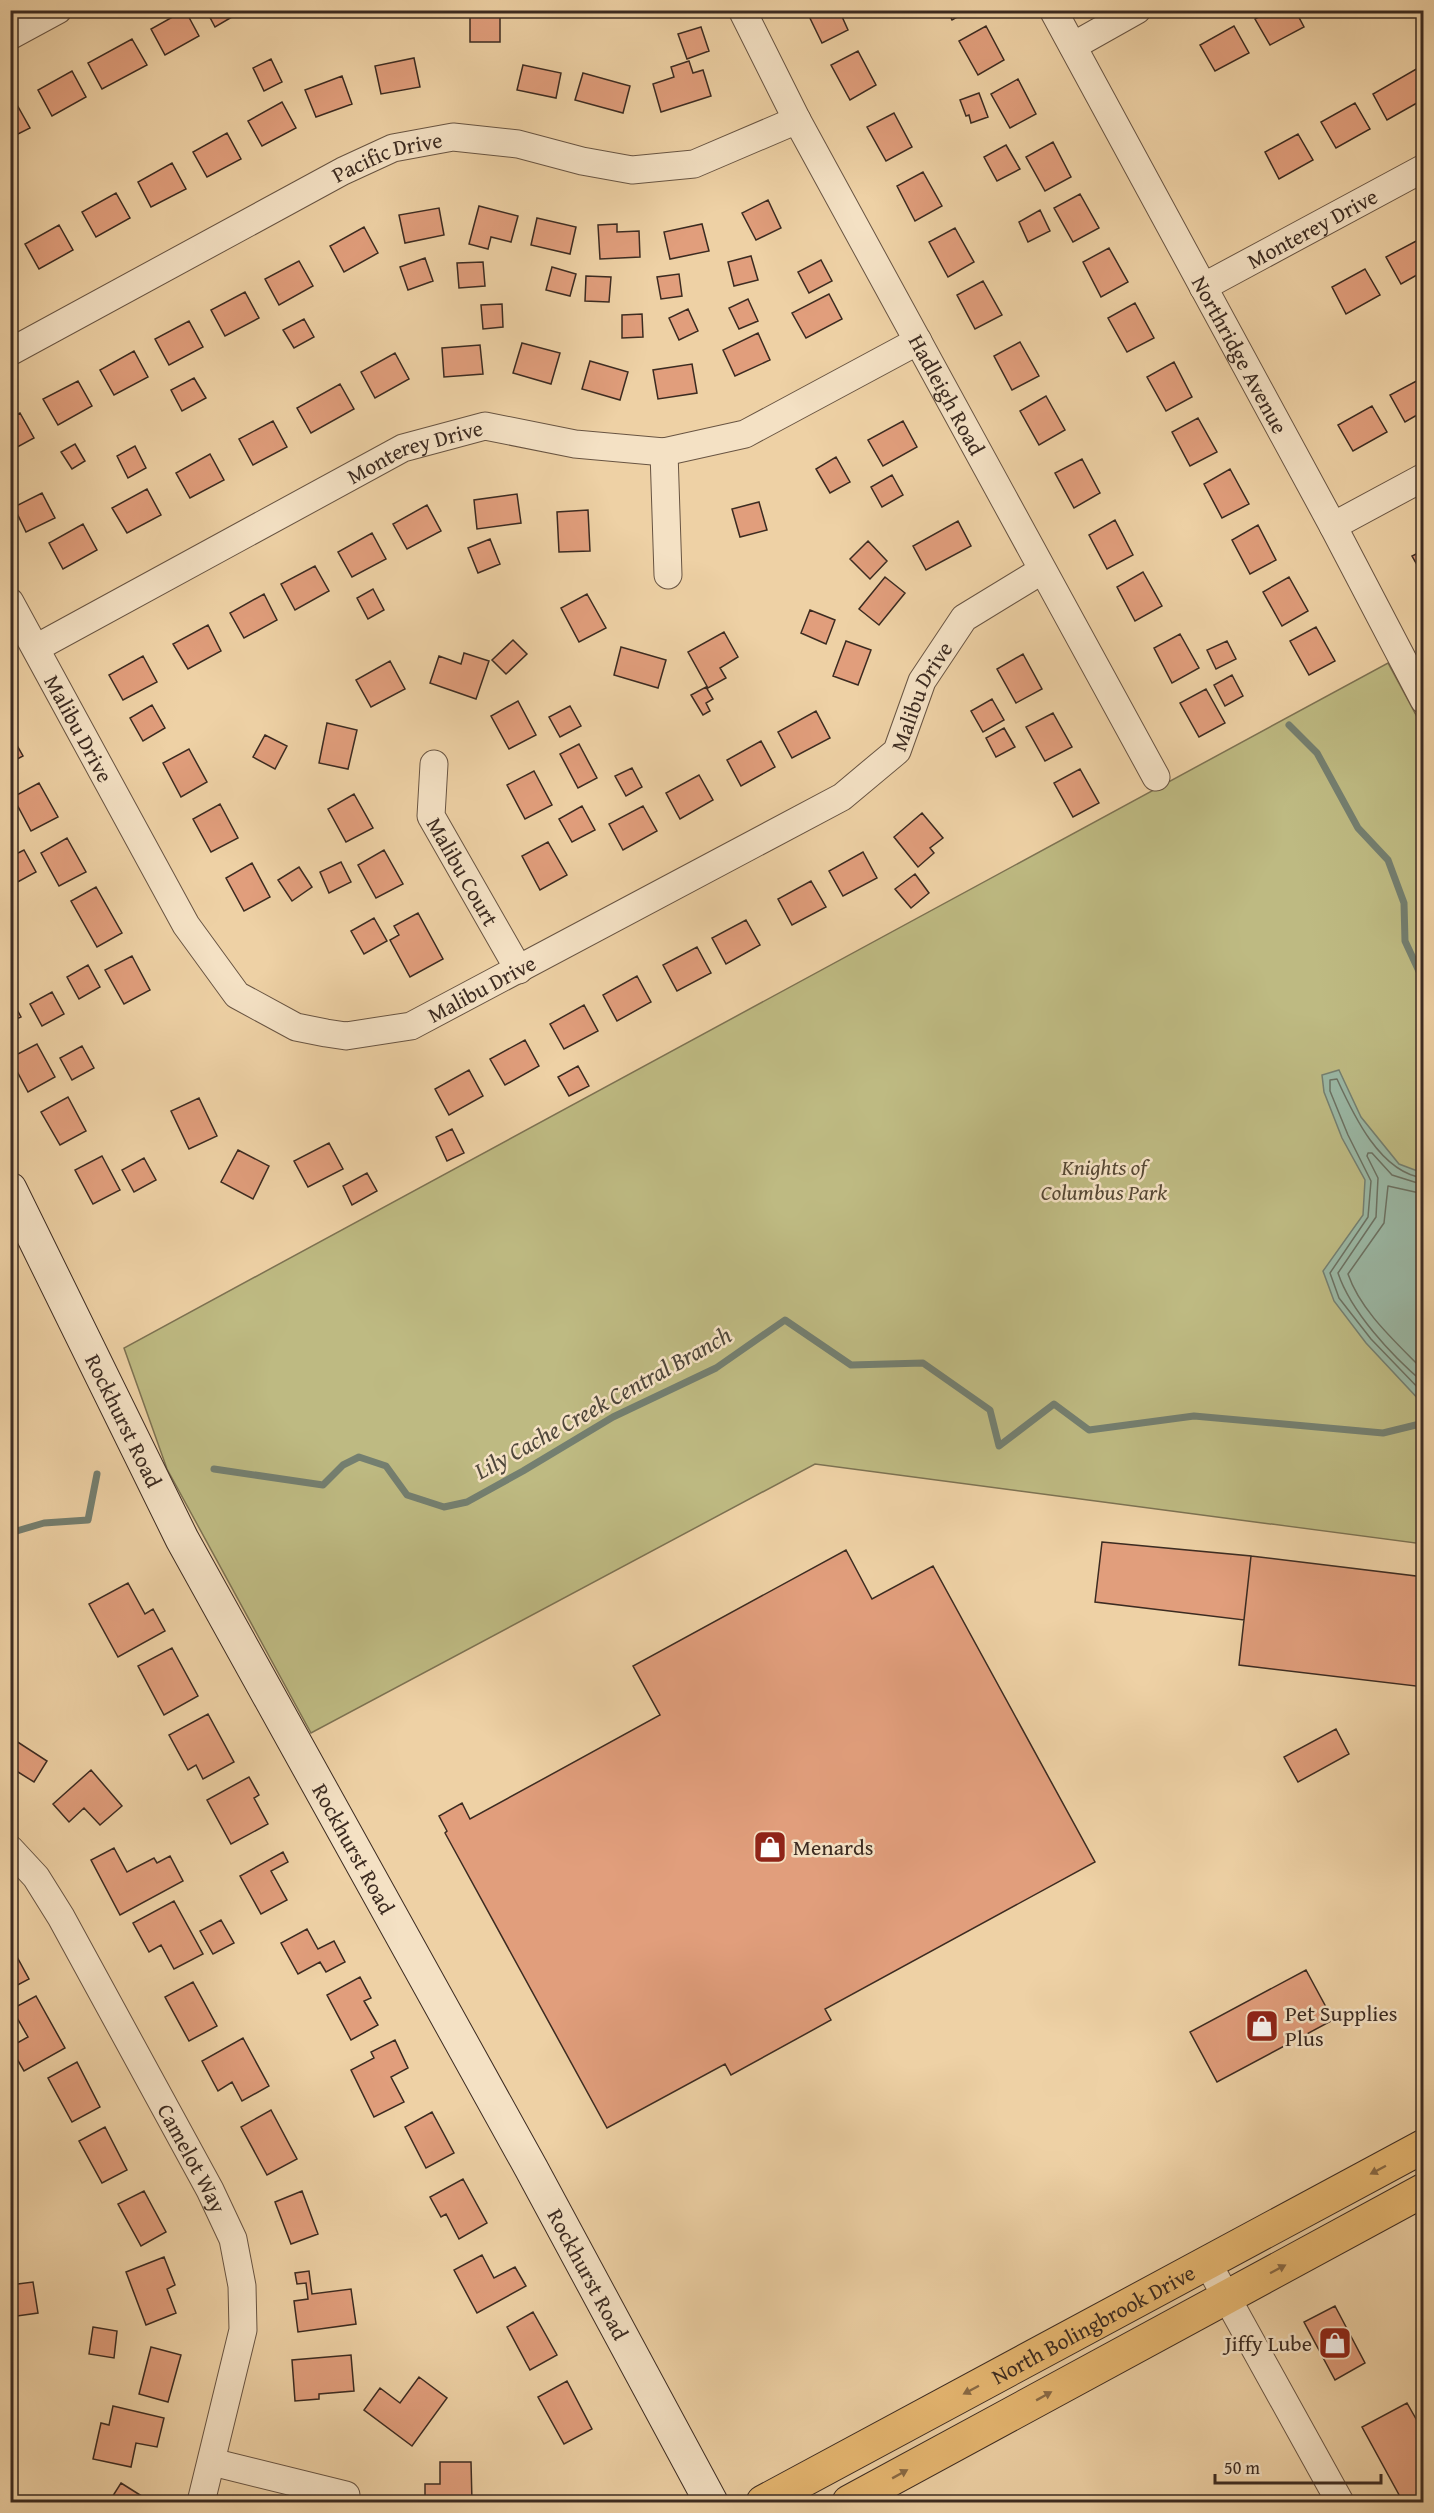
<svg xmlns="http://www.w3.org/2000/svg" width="1434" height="2513" font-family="'Gentium Book Plus',serif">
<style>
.green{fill:#beba82;stroke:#7d7252;stroke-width:1.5}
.water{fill:#9ab7a4;stroke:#747f70;stroke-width:1.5}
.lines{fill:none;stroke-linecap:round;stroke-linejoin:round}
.shore{stroke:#6b7162;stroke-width:1.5}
.stream{stroke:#747f70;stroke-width:7}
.building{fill:#e19e7c;stroke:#3c2b21;stroke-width:1.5}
.street-casing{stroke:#685442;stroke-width:29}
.secondary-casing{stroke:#3c2b21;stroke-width:35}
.primary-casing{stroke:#3c2b21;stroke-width:35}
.street{stroke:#f4e1c4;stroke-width:27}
.secondary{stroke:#f4e1c4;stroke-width:33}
.primary{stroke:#e7b872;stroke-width:33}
.oneway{fill:#896a45}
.labels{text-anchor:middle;stroke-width:5;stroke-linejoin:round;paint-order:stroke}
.street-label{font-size:22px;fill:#3c2b21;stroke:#f4e1c4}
.park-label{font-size:22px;font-style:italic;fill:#564834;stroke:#f4e1c4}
.poi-label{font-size:22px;fill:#3c2b21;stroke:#f4e1c4;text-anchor:start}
.water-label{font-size:24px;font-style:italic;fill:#4f473b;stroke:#f4e1c4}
</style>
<rect width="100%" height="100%" fill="#eed1a5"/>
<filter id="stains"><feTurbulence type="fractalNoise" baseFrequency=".00333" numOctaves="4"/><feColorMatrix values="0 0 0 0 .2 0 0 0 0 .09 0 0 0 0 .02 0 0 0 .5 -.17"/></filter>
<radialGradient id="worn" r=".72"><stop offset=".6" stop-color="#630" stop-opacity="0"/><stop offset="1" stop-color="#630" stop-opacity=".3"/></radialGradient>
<path class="green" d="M1388,663L1423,728V1544L815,1464L311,1733L167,1469L124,1348Z"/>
<path class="water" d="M1339,1070L1361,1117L1399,1164L1423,1173V1404L1366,1343L1334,1301L1323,1271L1363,1215L1365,1180L1342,1138L1324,1092L1322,1075Z"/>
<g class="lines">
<path class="shore" d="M1424,1178C1380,1173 1353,1114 1337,1079L1330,1080V1091L1348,1135L1371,1181L1368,1217L1330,1273L1339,1298L1371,1339L1424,1394
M1424,1185L1392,1175L1372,1153H1368L1367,1156L1378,1178L1376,1217L1338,1273C1351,1312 1392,1356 1424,1383
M1424,1194L1388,1186L1384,1223L1348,1274C1361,1312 1397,1343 1424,1371"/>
<path class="stream" d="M1289,725L1317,753L1358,828L1388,860L1404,903L1405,941L1424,982
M214,1469L323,1485L343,1465L359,1457L386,1466L407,1495L444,1507L467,1502L523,1471L613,1417L716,1368L785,1320L851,1365L923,1363L990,1410L999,1446L1054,1404L1089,1430L1194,1416L1383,1433L1424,1423
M10,1533L44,1523L88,1520L97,1474"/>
</g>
<path class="building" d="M185,10L199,36L165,55L151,29Z
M206,10H244L215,27Z
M806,10H839L848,30L822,43Z
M947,10H970L952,20Z
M1271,10H1295L1304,27L1270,45L1255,19Z
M470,13H500V42H470Z
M986,26L1004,60L978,75L959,41Z
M1234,26L1249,53L1215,71L1200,45Z
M701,27L709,51L687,59L678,34Z
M132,39L147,65L102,89L88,63Z
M858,51L876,85L850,100L831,65Z
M414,58L420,87L381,94L375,66Z
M271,59L282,82L264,91L253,68Z
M689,61L693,73L703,70L711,96L661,112L653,84L674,77L671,67Z
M523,65L561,73L556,98L517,90Z
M1418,68L1424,78V99L1387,120L1373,94Z
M72,71L86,97L52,116L38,90Z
M583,73L630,86L623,113L575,100Z
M342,76L352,104L316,117L305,90Z
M1018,79L1036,114L1010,128L991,94Z
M979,93L988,117L971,123L969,115L966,116L960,100Z
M282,102L296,128L262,146L248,121Z
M16,103L30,128L10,138V105Z
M1355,103L1370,129L1336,148L1321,122Z
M894,113L912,147L886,161L867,127Z
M227,133L241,159L207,177L193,152Z
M1298,134L1313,160L1279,179L1265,152Z
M1053,142L1071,177L1045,191L1026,157Z
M1006,145L1020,169L997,181L984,157Z
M172,163L186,189L151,207L138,182Z
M923,172L942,206L915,221L897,186Z
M116,193L130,218L96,237L82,212Z
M1080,194L1099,228L1073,242L1054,208Z
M768,200L781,228L756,240L742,213Z
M479,206L518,216L511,242L491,237L488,249L469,244Z
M439,208L444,235L405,243L399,215Z
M1040,210L1050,231L1028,242L1019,222Z
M537,218L576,227L570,254L531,245Z
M617,224V232L639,231L640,257L600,259L598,225Z
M702,224L709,251L670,259L664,232Z
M59,225L73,250L39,269L25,244Z
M364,227L378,253L344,272L330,246Z
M955,228L974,262L948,277L929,242Z
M1420,239L1424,245V271L1401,284L1386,257Z
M1109,248L1128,282L1101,297L1083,262Z
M751,256L758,280L734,286L728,262Z
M425,258L433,281L408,290L400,267Z
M821,260L832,281L809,293L798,272Z
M299,261L313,286L279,305L265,279Z
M483,262L485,286L459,288L457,263Z
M552,267L576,274L570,296L546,290Z
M1365,269L1380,295L1346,314L1332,287Z
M679,274L682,296L661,299L657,277Z
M586,276L611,277L609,302L585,301Z
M983,281L1002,315L975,329L957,295Z
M245,292L259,318L225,336L211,310Z
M829,294L842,319L806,338L792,313Z
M748,299L758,321L739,329L729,308Z
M1135,303L1154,338L1127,352L1108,318Z
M502,304L503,327L483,329L481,305Z
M688,309L698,331L679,340L669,318Z
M642,314L643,337L622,338V315Z
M304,319L314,337L294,348L283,330Z
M189,321L203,347L169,365L155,339Z
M758,333L770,360L735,376L723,350Z
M1020,342L1039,376L1012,390L994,356Z
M522,343L560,353L551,384L513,373Z
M480,345L483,374L444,377L442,348Z
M134,351L148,377L114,395L100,370Z
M395,353L409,379L375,398L361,372Z
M590,361L628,372L620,400L582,389Z
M1174,362L1192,397L1166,411L1147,377Z
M692,364L697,393L658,399L653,370Z
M1424,377V411L1405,422L1390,395Z
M194,378L206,398L182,411L171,390Z
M78,381L92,406L58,425L43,399Z
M340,384L354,409L311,433L297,408Z
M1046,396L1065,430L1039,445L1020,411Z
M1372,406L1387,432L1353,451L1338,425Z
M20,413L34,438L10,451V418Z
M1198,418L1217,452L1190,466L1172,432Z
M273,421L287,447L253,465L239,439Z
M903,421L917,447L883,466L868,440Z
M75,444L85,461L72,469L61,452Z
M135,446L146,468L128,478L117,456Z
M210,454L224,480L190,498L176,473Z
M836,457L850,482L830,493L816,469Z
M1082,459L1100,493L1074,508L1055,473Z
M1230,469L1249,504L1222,518L1204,484Z
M892,475L903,495L882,507L871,487Z
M147,489L161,515L127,533L112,508Z
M42,493L55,518L26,532L14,507Z
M517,494L521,523L477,529L474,500Z
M759,502L767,530L740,537L732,509Z
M427,505L441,531L407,549L393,524Z
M588,510L590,551L559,552L557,512Z
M1115,520L1133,555L1107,569L1089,535Z
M958,521L971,546L926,570L913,546Z
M83,524L97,550L63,569L49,543Z
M1258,525L1276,560L1250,574L1232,540Z
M372,533L386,559L352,577L338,552Z
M490,539L500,564L478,573L468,548Z
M868,541L887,561L870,579L850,559Z
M1424,550V577L1412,556Z
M315,566L329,591L295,610L281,584Z
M1143,572L1162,606L1135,621L1117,587Z
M885,577L905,593L879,625L859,609Z
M1289,577L1308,611L1282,626L1263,592Z
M373,589L384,610L368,619L357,598Z
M264,594L277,620L244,638L230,613Z
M587,594L606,628L579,642L561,608Z
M810,610L835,620L826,644L801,633Z
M208,625L221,651L188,669L173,644Z
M1316,627L1335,661L1309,675L1290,641Z
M724,632L738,657L720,668L726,678L708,688L688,652Z
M1180,634L1199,668L1172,683L1154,648Z
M513,640L527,654L506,674L492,660Z
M846,641L871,650L858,685L833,676Z
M1227,641L1236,659L1216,669L1207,650Z
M621,647L666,660L658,688L614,675Z
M464,653L489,661L476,699L430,683L439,656L461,664Z
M1023,654L1042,689L1016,703L997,669Z
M143,656L157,682L123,700L109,675Z
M390,661L405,689L371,707L356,680Z
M1232,675L1243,696L1225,706L1214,685Z
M706,687L713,699L706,703L710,711L703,715L691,695Z
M1206,689L1225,723L1199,737L1180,703Z
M992,699L1004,720L983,732L971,711Z
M518,701L536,735L509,749L491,716Z
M152,705L165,728L143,741L130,718Z
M570,706L581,726L560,737L549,717Z
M816,711L830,738L792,758L778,732Z
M1053,713L1072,747L1045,761L1026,727Z
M327,723L357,730L348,769L319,763Z
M1004,728L1015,747L996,757L986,738Z
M10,733L23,756L10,763Z
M265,735L287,746L275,769L253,757Z
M761,741L775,767L741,786L727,760Z
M579,744L597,778L578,788L560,754Z
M189,749L207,782L181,797L163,763Z
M632,768L642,787L626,796L615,776Z
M1080,769L1099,803L1073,817L1054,783Z
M534,771L552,805L525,819L507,785Z
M699,775L713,800L680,819L666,793Z
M39,783L58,817L31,831L13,797Z
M354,794L373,828L346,842L328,809Z
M220,804L238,838L211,852L193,819Z
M582,806L595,830L572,842L559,819Z
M643,806L657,831L623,850L609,824Z
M922,813L943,838L930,848L934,853L918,867L894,837Z
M67,838L86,872L59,886L41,853Z
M548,842L567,875L540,890L522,856Z
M24,850L36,872L14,884L10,877V857Z
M384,850L403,884L376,898L358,865Z
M863,852L877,878L843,896L829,871Z
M341,862L351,882L329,893L320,872Z
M252,863L270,897L244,911L226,878Z
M299,867L312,887L292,901L278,880Z
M915,874L929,893L911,908L895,889Z
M811,881L826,907L792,925L778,899Z
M96,887L122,933L97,947L71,901Z
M418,913L443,959L410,977L390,940L399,935L394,926Z
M374,918L387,941L364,954L351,931Z
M746,920L760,945L726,964L712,938Z
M697,947L711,973L677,991L663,965Z
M132,956L150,990L124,1004L105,970Z
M88,965L100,987L79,999L67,977Z
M637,976L651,1002L617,1021L603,995Z
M52,992L64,1014L42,1026L30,1004Z
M10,997L21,1017L10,1022Z
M584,1005L598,1031L564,1049L550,1024Z
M525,1040L539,1066L505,1085L490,1059Z
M37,1044L55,1077L28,1092L10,1058Z
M82,1046L94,1068L72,1080L60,1058Z
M578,1066L589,1086L569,1096L558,1077Z
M469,1070L483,1096L449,1115L435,1089Z
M68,1097L86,1131L60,1145L41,1112Z
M199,1098L217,1136L189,1149L171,1111Z
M452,1129L464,1153L447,1161L436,1137Z
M329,1143L343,1169L308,1187L294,1161Z
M238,1150L269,1166L253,1199L221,1182Z
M102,1156L120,1190L93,1204L75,1170Z
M144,1158L156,1180L134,1192L122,1170Z
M367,1173L377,1191L352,1205L343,1186Z
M1102,1542L1251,1556L1244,1620L1095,1602Z
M846,1550L872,1599L933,1566L1095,1862L825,2009L831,2020L731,2075L725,2064L607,2128L445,1833L447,1831L439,1816L462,1803L470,1819L660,1715L633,1666Z
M1251,1556L1424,1577V1687L1239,1665Z
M128,1583L145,1614L153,1609L165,1631L118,1657L89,1604Z
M172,1648L198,1696L164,1715L138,1666Z
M208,1714L234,1762L203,1779L196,1765L188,1770L169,1735Z
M1336,1729L1349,1754L1298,1782L1284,1757Z
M13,1739L47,1761L34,1782L10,1767V1742Z
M91,1770L122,1806L100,1825L84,1808L69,1822L53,1804Z
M249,1777L259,1795L254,1798L268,1824L231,1844L207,1800Z
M114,1848L127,1872L154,1858L157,1863L170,1856L183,1881L120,1915L91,1860Z
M283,1852L288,1862L271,1871L287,1900L261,1914L240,1876Z
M174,1901L203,1954L174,1969L161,1945L149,1952L133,1923Z
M221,1920L234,1943L213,1954L200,1931Z
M307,1929L318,1949L334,1941L345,1962L326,1972L320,1962L298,1974L281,1943Z
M10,1944L29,1979L10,1989Z
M1306,1970L1333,2020L1217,2082L1190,2032Z
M360,1977L371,1998L364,2001L378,2025L351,2040L327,1995Z
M193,1982L217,2026L189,2041L165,1997Z
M36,1996L65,2048L24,2071L10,2047L28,2037L12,2009Z
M243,2038L269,2086L242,2101L232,2082L218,2091L202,2061Z
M395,2040L408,2068L391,2077L404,2102L374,2117L351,2070L374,2058L371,2052Z
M77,2062L100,2107L72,2122L48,2078Z
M271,2110L297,2159L267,2175L241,2127Z
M432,2112L454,2153L426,2168L405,2127Z
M105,2127L127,2170L102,2183L79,2141Z
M463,2179L487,2223L459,2239L446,2214L441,2217L430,2197Z
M144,2191L166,2232L141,2246L118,2204Z
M302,2191L318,2234L291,2244L275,2202Z
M482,2255L494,2278L515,2267L526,2286L477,2313L454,2270Z
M164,2257L175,2285L167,2289L176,2313L146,2325L126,2272Z
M309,2271L312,2294L351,2289L356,2324L298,2332L294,2301L308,2299L306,2283L297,2284L295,2273Z
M33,2282L38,2313L10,2317V2285Z
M1335,2306L1365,2363L1335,2380L1304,2322Z
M533,2312L557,2355L530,2370L507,2327Z
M93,2327L117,2331L114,2358L89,2354Z
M151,2347L181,2355L168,2402L139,2394Z
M351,2355L354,2391L319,2394V2399L295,2401L292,2360Z
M419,2377L447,2398L412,2446L364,2410L380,2388L400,2403Z
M567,2381L592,2429L564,2444L538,2397Z
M1407,2403L1424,2433V2502H1403L1362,2427Z
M113,2406L164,2418L157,2447L136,2443L131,2467L93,2459L101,2423L109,2425Z
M440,2462H471L472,2502H425V2484H440Z
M121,2483L148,2500L146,2502H109Z"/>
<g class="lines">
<defs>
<g id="street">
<path id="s1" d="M742,10L797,120L1156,777"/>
<path id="s2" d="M1053,10L1333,526L1424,700"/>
<path d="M10,36L58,10"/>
<path d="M1073,46L1137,10"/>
<path id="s3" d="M1203,287L1424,168"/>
<path id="s4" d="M10,352L343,171L393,148L453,137L518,144L582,161L632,170L694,164L797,120"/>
<path d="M664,452L668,575"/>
<path d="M1333,526L1424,477"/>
<path id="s5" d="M10,602L186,925L237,995L296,1027L326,1033L346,1036L411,1026L842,797L897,751L922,681L964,618L1041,571"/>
<path id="s6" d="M36,648L403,448L485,426L575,444L664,452L745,434L918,341"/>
<path id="s7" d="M434,764L431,816L519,970"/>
<path id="s8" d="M10,1849L36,1877L61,1917L210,2190L233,2239L242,2286L243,2330L201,2502"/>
<path d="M1207,2262L1340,2502"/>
<path d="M212,2462L346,2495"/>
</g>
<g id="secondary">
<path id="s9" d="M10,1189L182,1539L531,2168L711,2502"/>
</g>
<g id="primary">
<path id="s10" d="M763,2502L1424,2146"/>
<path d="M849,2502L1424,2190"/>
</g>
</defs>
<use href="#street" class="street-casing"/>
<use href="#secondary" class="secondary-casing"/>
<use href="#primary" class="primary-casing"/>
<use href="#street" class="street"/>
<use href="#secondary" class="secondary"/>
<use href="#primary" class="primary"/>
</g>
<defs><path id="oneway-solid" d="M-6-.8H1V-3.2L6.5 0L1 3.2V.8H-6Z" transform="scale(1.5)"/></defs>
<g class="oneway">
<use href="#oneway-solid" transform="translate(1378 2170) rotate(152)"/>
<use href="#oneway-solid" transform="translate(1278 2269) rotate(-28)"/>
<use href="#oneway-solid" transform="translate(971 2390) rotate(152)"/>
<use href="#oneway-solid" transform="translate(1044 2396) rotate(-29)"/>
<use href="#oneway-solid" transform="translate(900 2474) rotate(-29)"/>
</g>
<defs>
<symbol id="shop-square" viewBox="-11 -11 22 22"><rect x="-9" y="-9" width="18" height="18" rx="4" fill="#8f2418" stroke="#f4e1c4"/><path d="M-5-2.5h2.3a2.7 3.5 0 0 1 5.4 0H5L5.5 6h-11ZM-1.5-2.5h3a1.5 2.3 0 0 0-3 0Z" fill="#fff"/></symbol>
</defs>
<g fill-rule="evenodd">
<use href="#shop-square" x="751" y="1828" width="38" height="38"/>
<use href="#shop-square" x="1243" y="2007" width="38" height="38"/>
<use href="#shop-square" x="1316" y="2324" width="38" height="38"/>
</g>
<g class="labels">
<g class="street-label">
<text dy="8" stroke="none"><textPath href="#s4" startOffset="426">Pacific Drive</textPath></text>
<text dy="8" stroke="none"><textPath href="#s3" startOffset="124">Monterey Drive</textPath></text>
<text dy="8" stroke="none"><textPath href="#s2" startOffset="392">Northridge Avenue</textPath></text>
<text dy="8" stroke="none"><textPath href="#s1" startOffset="436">Hadleigh Road</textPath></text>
<text dy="8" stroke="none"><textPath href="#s6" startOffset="428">Monterey Drive</textPath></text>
<text dy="8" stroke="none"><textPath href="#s5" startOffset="1258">Malibu Drive</textPath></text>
<text dy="8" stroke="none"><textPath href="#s5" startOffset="144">Malibu Drive</textPath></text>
<text dy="8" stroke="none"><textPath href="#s7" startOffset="116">Malibu Court</textPath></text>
<text dy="8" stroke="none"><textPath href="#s5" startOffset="718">Malibu Drive</textPath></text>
<text dy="8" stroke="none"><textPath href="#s9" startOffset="258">Rockhurst Road</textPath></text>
<text dy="8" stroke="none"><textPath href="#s9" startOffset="744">Rockhurst Road</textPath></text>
<text dy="8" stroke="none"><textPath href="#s8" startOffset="360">Camelot Way</textPath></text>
<text dy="8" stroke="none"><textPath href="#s9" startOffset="1230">Rockhurst Road</textPath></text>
<text dy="8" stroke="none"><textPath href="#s10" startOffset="375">North Bolingbrook Drive</textPath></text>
</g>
<g class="park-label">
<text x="1104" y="1175">Knights of<tspan x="1104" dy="25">Columbus Park</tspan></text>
</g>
<g class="poi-label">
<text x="793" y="1855">Menards</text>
<text x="1285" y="2021">Pet Supplies<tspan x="1285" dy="25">Plus</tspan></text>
<text x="1312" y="2351" text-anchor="end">Jiffy Lube</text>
</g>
<g class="water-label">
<text transform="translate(603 1403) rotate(-29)" y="8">Lily Cache Creek Central Branch</text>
</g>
</g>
<rect width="1434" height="2513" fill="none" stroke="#eed1a5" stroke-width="36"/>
<rect x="12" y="12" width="1410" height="2489" fill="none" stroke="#3c2b21" stroke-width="3"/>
<rect x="18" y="18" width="1398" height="2477" fill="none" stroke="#3c2b21" stroke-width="1.5"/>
<path d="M1215 2474v9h166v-9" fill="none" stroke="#3c2b21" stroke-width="3"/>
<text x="1224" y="2474" font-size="18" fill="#3c2b21" stroke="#f4e1c4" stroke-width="4.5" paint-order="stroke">50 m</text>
<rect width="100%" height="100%" filter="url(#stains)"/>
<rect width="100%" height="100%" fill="url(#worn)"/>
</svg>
